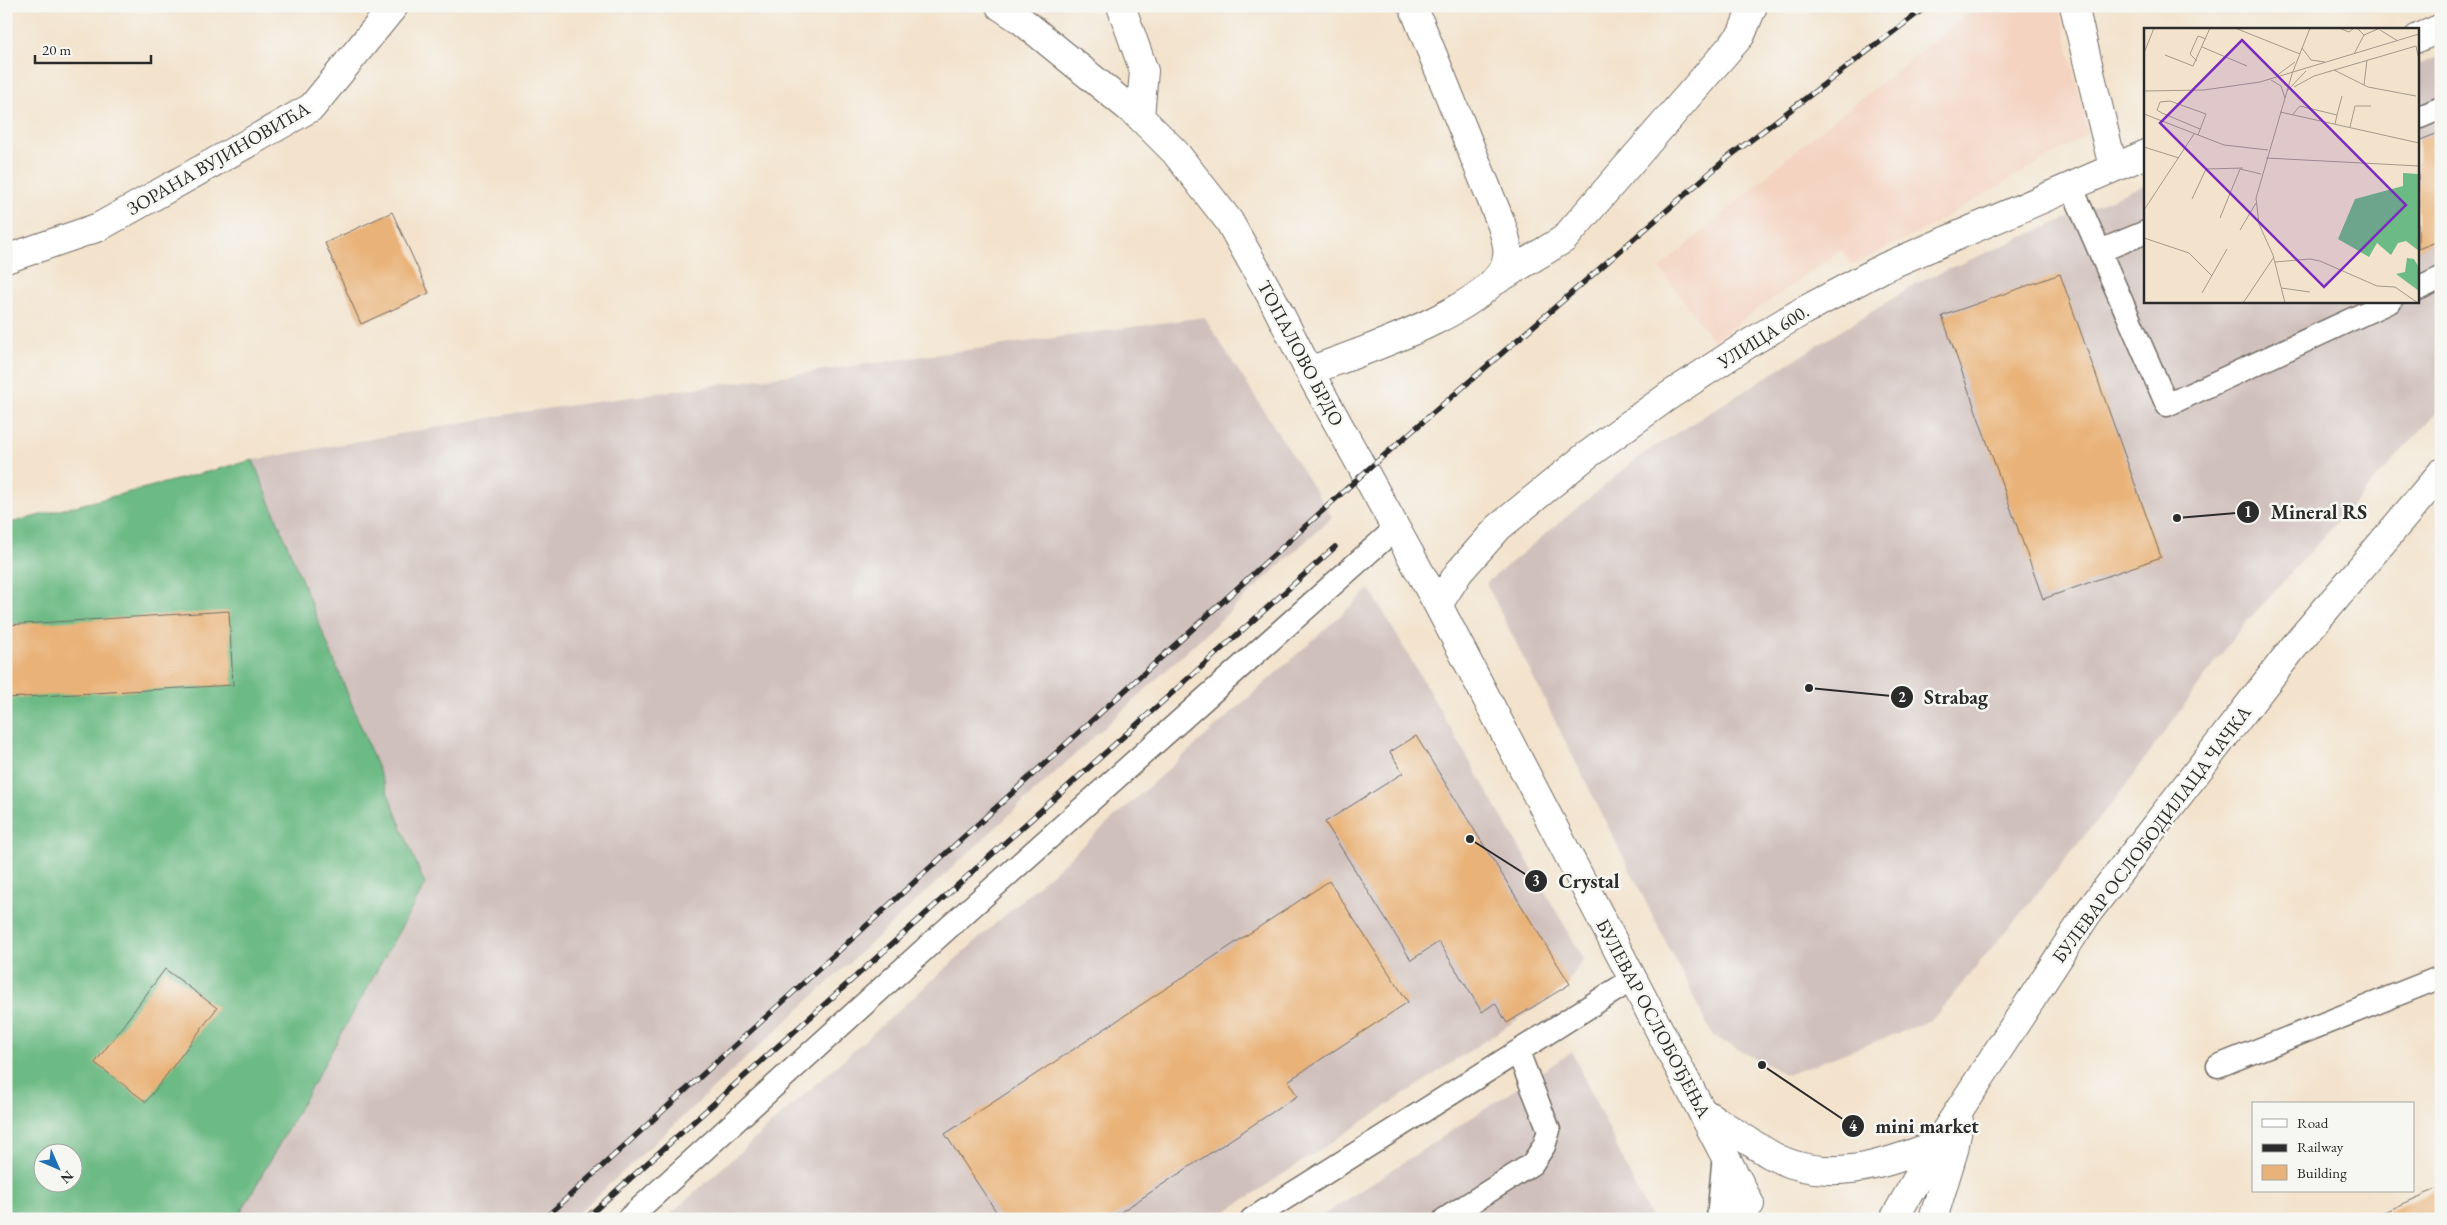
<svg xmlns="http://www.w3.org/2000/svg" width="2447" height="1225" font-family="'EB Garamond',serif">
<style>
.built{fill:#f4d3c1}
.industrial{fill:#d0c0bc}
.forest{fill:#6cba84;stroke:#4c7258;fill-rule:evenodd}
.building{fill:#e9b278}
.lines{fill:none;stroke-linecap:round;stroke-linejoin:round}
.lane-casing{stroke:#716b64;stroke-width:25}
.street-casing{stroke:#716b64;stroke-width:30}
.primary-casing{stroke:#716b64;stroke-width:30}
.lane{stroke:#fff;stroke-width:22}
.street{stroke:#fff;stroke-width:28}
.primary{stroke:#fff;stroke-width:28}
.rail-casing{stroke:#2b2b2b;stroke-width:5.5}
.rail{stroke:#f6f6f2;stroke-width:4;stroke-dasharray:11;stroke-linecap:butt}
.labels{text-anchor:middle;stroke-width:5;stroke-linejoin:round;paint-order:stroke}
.street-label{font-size:19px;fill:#2b2b2b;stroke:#f6f6f2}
.inset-road{fill:none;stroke:#a3998c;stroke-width:1}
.view{fill:#7b2cbf;fill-opacity:0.15;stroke:#7b2cbf;stroke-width:2.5}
.inset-edge{fill:none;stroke:#2b2b2b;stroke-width:2.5}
.leader{fill:none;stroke:#2b2b2b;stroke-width:2}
.callout-dot{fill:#2b2b2b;stroke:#f6f6f2;stroke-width:2}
.mark-label{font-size:15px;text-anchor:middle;font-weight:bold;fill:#fff}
.callout-label{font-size:20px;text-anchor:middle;font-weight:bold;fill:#2b2b2b;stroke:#f6f6f2;stroke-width:5;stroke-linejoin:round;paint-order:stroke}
</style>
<rect width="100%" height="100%" fill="#f6f6f2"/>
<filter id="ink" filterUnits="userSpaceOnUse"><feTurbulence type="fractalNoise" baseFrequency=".02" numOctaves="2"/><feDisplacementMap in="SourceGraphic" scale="10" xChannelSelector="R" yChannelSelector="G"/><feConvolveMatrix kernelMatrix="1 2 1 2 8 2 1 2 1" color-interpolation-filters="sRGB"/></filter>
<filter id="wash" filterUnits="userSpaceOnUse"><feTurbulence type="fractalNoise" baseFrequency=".0096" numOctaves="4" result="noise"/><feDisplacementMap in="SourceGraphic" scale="20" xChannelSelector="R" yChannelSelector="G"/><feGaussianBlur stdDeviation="1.12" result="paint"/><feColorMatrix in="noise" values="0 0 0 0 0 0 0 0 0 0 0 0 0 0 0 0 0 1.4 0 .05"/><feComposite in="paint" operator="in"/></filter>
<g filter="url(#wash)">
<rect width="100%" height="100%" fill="#f3e3cd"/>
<path class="built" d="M1978,6H2059L2088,134L1920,232L1852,265L1842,250L1713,341L1660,268L1798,149Z"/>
<path class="industrial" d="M2441,55V408L2240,629L2120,793L1932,1020L1787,1075L1713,1036L1486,583L1643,454L1921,281L2146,184V301H2418V65Z
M1204,317L1332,517L572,1219H237L425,885L253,460L516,413Z
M1370,589L1584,959L1562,990L1215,1219H665Z
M1572,1052L1651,1219H1317Z"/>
<path class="forest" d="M253,460L425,885L237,1219H6V524ZM42,1152H72V1182H42Z"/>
<g id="blocks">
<path class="building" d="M2441,132V240L2418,249V141Z
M392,212L429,293L361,324L325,243Z
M2060,274L2161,557L2043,599L1942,316Z
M229,611L233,685L6,698V625Z
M1416,736L1570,984L1507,1023L1495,1003L1482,1012L1439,942L1411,960L1325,822L1403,773L1390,752Z
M1329,881L1408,1002L1288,1081L1297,1096L1110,1219H1001L945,1134Z
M165,969L217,1008L146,1102L95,1063Z
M2441,1187V1219H2369Z"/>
</g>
</g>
<g filter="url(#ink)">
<use href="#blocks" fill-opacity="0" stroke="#716b64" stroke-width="1"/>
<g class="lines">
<defs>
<path id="lane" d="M2418,118L2441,108
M2071,186L2167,405L2391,301
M2100,251L2146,232
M2418,289L2441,278
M2218,1066L2441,977
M628,1219L938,937L1396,528
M1252,1219L1633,979
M1445,1219L1532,1164L1544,1146L1549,1130L1518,1052
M1718,1219L1724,1154"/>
<path id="street" d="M1000,6L1021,20L1140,117L1175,152L1229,221L1271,296L1309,371L1438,605L1750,1204
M1121,6L1144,71L1140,117
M2074,6L2113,167
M2418,38L2441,28
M6,259L99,227L312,107L394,6
M1492,283L1564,239L1741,35L1753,6
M1309,371C1352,355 1501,307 1507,257C1509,246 1504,233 1501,223L1413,6
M1438,605L1459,572L1499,527L1586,456L1667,397L1748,344L1803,311L1885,267L2146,154"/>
<path id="primary" d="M1703,1112C1725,1126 1748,1141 1771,1155C1825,1185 1885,1165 1937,1144
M1739,1182L1744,1219
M1894,1219L1937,1144L2089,911L2293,648L2441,473
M1933,1219L1954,1150L1959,1121"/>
</defs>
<use href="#lane" class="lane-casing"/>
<use href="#street" class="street-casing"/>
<use href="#primary" class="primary-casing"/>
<use href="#lane" class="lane"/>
<use href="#street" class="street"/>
<use href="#primary" class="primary"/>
<defs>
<path id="rail" d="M544,1219L1365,472L1726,159L1927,6
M585,1219L1335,547"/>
</defs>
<use href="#rail" class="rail-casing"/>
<use href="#rail" class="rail"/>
</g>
</g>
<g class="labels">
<g class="street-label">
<text transform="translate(218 158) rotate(-30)" y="7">ЗОРАНА ВУЈИНОВИЋА</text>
<text transform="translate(1763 336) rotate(-32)" y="7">УЛИЦА 600.</text>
<text transform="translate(1301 353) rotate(62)" y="7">ТОПАЛОВО БРДО</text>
<text transform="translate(2151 834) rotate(-53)" y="7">БУЛЕВАР ОСЛОБОДИЛАЦА ЧАЧКА</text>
<text transform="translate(1654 1018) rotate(62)" y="7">БУЛЕВАР ОСЛОБОЂЕЊА</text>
</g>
</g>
<g transform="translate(2144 28)">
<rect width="275" height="275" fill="#f3e3cd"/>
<path d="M259,145L275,146V223L262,213L254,215L247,227L233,215L225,229L194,211L211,171L259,158ZM263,230L270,231L274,238L275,263L252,246L261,244Z" fill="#6cba84"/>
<path class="inset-road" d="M91,0L156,26M195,0L205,4L210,0M213,0L220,7L236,0M236,2L254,13M58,19L103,38M158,20L167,32L181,34M0,25L10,0M210,26L220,7M21,27L49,38L66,0M53,33L46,26L54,8L62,11M190,42L224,59L272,68M148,46L166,0M132,48L151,34M127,52L137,58L141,70M220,57L223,32M150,59L170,48L272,18L275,32M0,63L60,62L116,54L275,6M143,63L162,43M136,84L275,115M0,86L80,117L124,122M149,86L156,78L193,87L191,96M193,87L198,68M206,99L211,78H227M54,107L62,86L26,73L16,74L13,82L18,85L56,101M0,119L35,130M122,130L275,138M48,171L62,141L99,140M0,182L50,106M76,190L96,141L117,146M96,202L112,175M0,210L45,225L68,248M131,234L166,231L176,233L233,258L251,259L274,275M137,260L166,264M58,265L83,221M99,275L130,229M141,275L129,227L115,196L112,170L148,46"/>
<path class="view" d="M98,12L262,177L180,259L16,95Z"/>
<rect width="275" height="275" class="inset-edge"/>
</g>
<path class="leader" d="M2177 518L2248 512M1809 688L1902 697M1470 839L1536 881M1762 1065L1853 1126"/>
<g class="callout-dot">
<circle cx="2177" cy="518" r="5"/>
<circle cx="1809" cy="688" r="5"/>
<circle cx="1470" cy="839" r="5"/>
<circle cx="1762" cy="1065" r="5"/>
<circle cx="2248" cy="512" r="12"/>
<circle cx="1902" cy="697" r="12"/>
<circle cx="1536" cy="881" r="12"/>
<circle cx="1853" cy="1126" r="12"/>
</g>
<g class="mark-label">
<text x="2248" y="517">1</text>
<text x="1902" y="702">2</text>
<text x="1536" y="886">3</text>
<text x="1853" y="1131">4</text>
</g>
<g class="callout-label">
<text x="2319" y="519">Mineral RS</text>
<text x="1956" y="704">Strabag</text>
<text x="1589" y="888">Crystal</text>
<text x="1927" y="1133">mini market</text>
</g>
<rect width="2447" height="1225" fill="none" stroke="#f6f6f2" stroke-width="25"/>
<rect x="2252" y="1102" width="162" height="90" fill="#f6f6f2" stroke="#a5a5a2"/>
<rect x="2262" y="1119" width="25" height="8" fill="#ffffff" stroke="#a5a5a2"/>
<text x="2297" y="1128" font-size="15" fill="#2b2b2b">Road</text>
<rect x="2262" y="1144" width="25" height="8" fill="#2b2b2b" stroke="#a5a5a2"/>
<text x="2297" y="1152" font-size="15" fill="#2b2b2b">Railway</text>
<rect x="2262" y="1165" width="25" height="15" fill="#e9b278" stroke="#a5a5a2"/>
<text x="2297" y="1178" font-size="15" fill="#2b2b2b">Building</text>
<g transform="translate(58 1168) rotate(135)"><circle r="24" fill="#f6f6f2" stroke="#a5a5a2"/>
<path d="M0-4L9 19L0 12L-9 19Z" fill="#1f6fb2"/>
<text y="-8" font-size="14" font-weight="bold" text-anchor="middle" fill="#2b2b2b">N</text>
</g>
<path d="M35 55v8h116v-8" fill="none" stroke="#2b2b2b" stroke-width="2.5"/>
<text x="42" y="55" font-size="15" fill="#2b2b2b" stroke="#f6f6f2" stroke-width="4" paint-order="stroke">20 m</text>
</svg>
